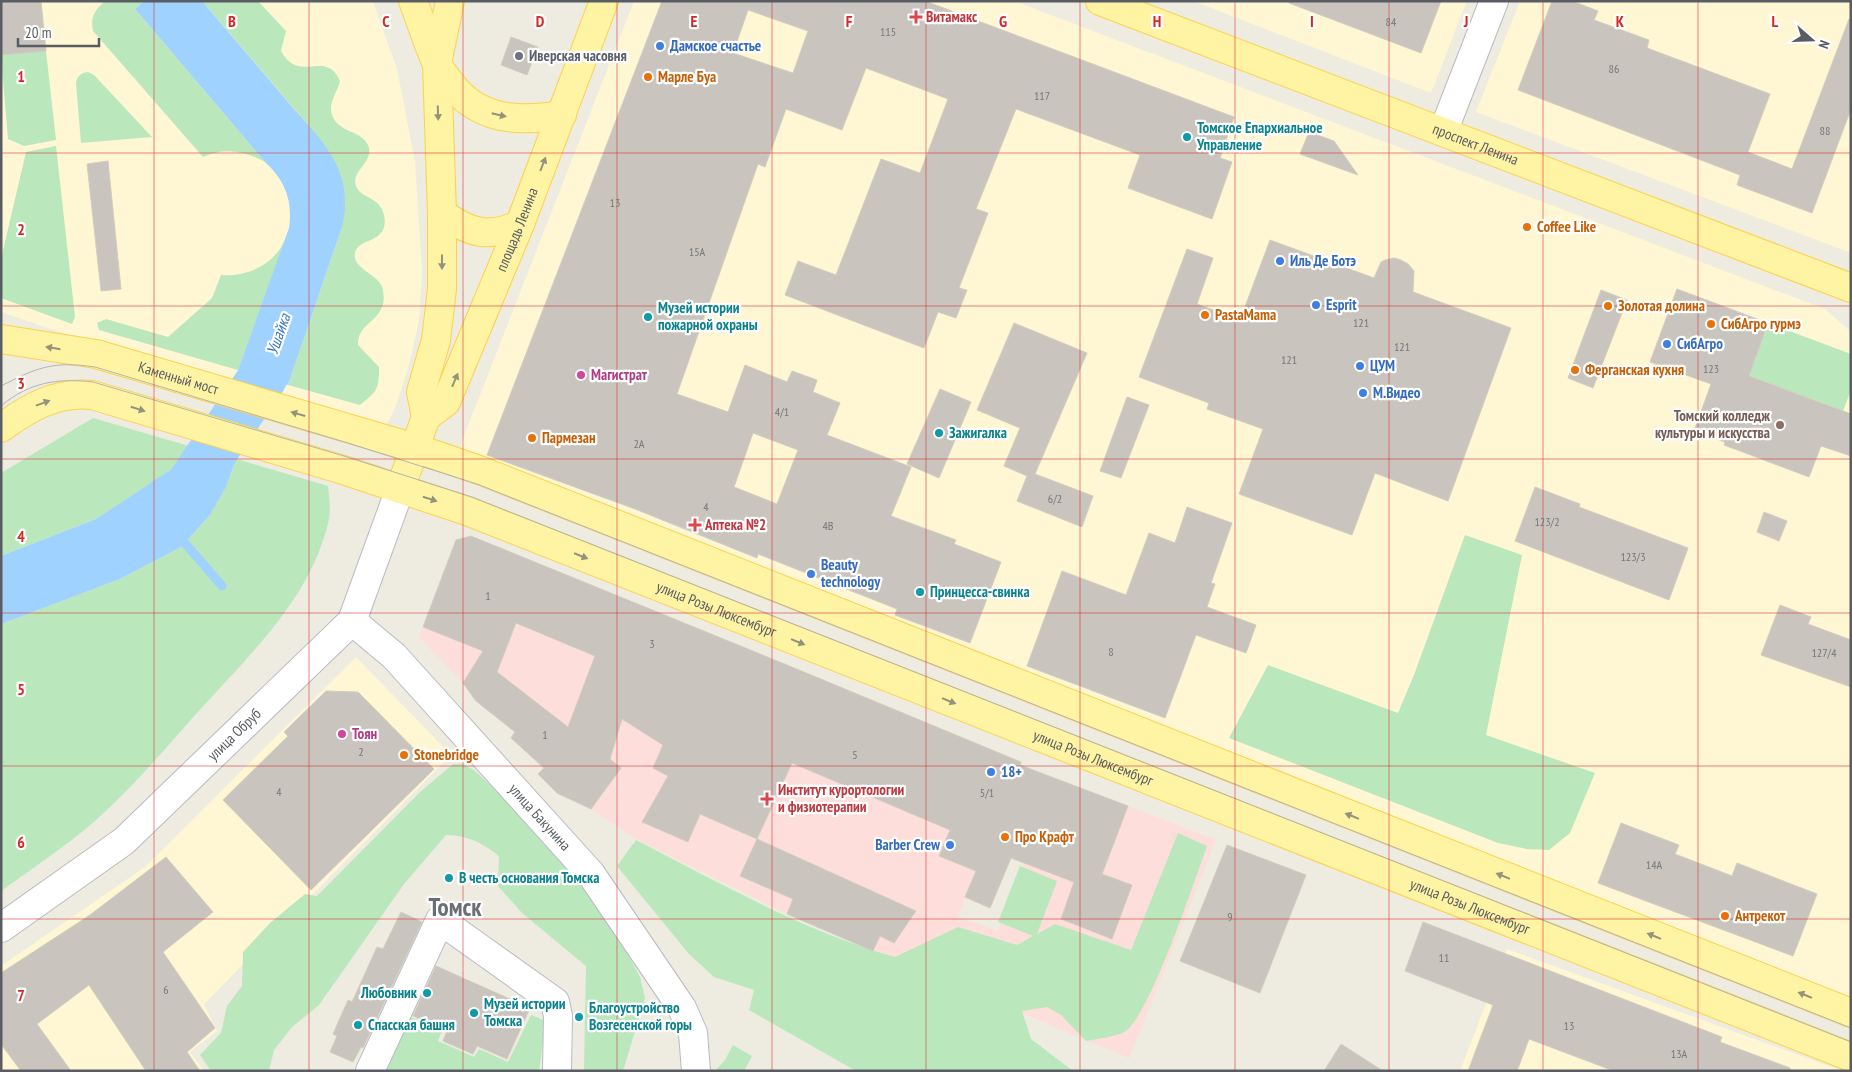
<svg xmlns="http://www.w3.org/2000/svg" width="1852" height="1072" font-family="'PT Sans Narrow',sans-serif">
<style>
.commercial{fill:#fff6d4}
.medical{fill:#fddeda}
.green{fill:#bae8bc}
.water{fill:#9fd2ff}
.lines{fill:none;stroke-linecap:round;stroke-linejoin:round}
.stream{stroke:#9fd2ff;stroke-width:9}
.river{stroke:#9fd2ff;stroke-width:49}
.building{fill:#c9c5be;stroke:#d3cdbe;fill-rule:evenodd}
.minor-casing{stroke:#b9bbc1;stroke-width:30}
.major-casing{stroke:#fed14a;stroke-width:30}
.minor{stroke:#fff;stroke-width:28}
.major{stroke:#fff3a4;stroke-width:28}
.tram{stroke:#b3b4b4;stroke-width:1}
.oneway{fill:#93927a}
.grid{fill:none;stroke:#d62828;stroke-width:1;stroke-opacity:0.55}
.health-dot{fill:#e0444e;stroke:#fff;stroke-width:2}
.shop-dot{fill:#3f7fe0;stroke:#fff;stroke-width:2}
.worship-dot{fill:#6b7280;stroke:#fff;stroke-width:2}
.food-dot{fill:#e8710a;stroke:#fff;stroke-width:2}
.culture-dot{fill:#0f9aa8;stroke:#fff;stroke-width:2}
.hotel-dot{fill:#d1479c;stroke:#fff;stroke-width:2}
.education-dot{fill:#8d6e63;stroke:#fff;stroke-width:2}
.labels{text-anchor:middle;stroke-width:4.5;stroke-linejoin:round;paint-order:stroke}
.number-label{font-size:12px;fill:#75777a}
.health-label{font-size:15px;font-weight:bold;fill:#be3a42;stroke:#fff;text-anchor:start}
.shop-label{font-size:15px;font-weight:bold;fill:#366cbe;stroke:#fff;text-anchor:start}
.worship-label{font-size:15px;font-weight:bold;fill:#5b616d;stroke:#fff;text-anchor:start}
.food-label{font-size:15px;font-weight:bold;fill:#c56008;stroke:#fff;text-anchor:start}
.culture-label{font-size:15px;font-weight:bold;fill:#0d838f;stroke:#fff;text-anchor:start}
.street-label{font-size:15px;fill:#595d63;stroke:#fff}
.hotel-label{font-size:15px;font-weight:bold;fill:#b23c85;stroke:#fff;text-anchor:start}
.education-label{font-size:15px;font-weight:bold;fill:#785e54;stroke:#fff;text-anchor:end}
.water-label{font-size:16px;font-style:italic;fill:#3676c4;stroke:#fff}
.town-label{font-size:25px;font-weight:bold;fill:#6a6f75;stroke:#fff}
.grid-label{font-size:16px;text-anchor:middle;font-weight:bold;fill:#d62828;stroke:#fff;stroke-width:4.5;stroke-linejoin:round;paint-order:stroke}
</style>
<rect width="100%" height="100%" fill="#eeebe0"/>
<path class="commercial" d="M1,1H373L397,69L415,161L422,271L419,321L409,365L397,403L390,419L386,424L380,426L75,337L1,312Z
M634,1H1014L1825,309L1851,332V997L467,457L462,454L460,446Z
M1193,1H1467L1431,93Z
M1520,1H1851V253L1476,112Z
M356,657L451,755L204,1004L217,1031L190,1052L204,1071H1V966L145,867Z
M1507,949L1843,1071H1460Z"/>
<path class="medical" d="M471,536L787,665L984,747L939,856L976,871L958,917L998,931L1057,779L1216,840L1129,1058L787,914L636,839L591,809L557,793L538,774L543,768L511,738L515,731L476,701L463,683L419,637L456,540Z"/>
<path class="green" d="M105,1H144L135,9L265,162C245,151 224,147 203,157L93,31C90,17 95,10 105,1Z
M202,1H258L286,31L281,51C299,85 326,48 340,81C338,90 330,101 331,110C334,135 364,128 369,148C372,164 351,171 356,186C361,199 380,196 384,215C390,244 358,237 355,253C352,270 381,274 383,290C389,322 357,320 358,345L379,367C379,390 377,391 360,405L288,385L342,227L310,127Z
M46,51L56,140L24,146L8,139L1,55Z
M88,72L94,75L152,137L81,143L76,84C76,77 80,73 88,72Z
M56,146L75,317L72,324L1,298V259L26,152Z
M287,235L238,370L99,330L97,323L106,319L168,337L212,298L221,275C250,277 277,263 287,235Z
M1768,323L1851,354V390L1843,411L1749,376Z
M93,418L189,446L175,467L96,519L1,556V473Z
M236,459L328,486C329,496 331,509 329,519C312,598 248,656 196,714C164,750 132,788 95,821C66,846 33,868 1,891V624L120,579L181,547L210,515L226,487Z
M1465,535L1522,555L1486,735L1595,773L1570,833L1549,850L1527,849L1498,843L1229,738L1268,665L1398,713L1414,675Z
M453,764H463L475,771L502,796L577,878L619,937L640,977L645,998L623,1071H584L586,966L522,913L498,886L499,856C481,842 469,836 446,835L404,884L319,1005L292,1027L274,1050L269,1071H211L200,1055L221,1033L227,1006L242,986L243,952L270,923L305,894L317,896L420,792Z
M1178,833L1207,846C1195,879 1149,1019 1124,1032C1115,1037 1096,1039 1086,1041L1061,1015L1047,1007L1022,1011L1031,1039L1073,1071H856L749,1010L754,990L714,977L689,954L617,866L636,840C720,883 803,931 895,957L958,927L1017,945L1033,936L998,922L1020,866L1057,881L1037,934L1055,924L1131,950Z
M531,1015L546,1021L539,1071H386L411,1017L442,1031L438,1041L474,1057L479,1049L508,1062Z
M733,1045L752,1056L744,1071H715L725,1060Z"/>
<path class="water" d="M144,1H202C231,35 260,69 289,103C305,122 325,141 336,164C346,183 347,206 342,227L288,385L238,370L289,228C293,201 285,180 265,162L135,9Z
M189,446L236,459L226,487L210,515L181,547L120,579L1,624V556L96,519L175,467Z"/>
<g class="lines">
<path class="stream" d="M178,535L222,586"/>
<path class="river" d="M167,501L187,490L263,377L285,313"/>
</g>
<path class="building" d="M1,1H41L46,51L1,55Z
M662,1H925L1234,117L1220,158L1232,162L1212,219L1128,188L1140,155L1016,109L976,209L988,213L959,288L967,290L956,318L938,312L924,348L785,295L798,261L836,275L881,159L920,173L948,99L866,68L842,130L786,109L765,167L758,164L677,394L728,412L745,365L787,382L792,371L817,380L813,392L840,403L827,435L911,467L891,516L956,540L954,544L1001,562L970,643L895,615L897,609L758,554L757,558L635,509L487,455ZM748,10L808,31L793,73L733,53ZM753,433L798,450L777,504L734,487Z
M1289,1H1441L1421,53L1289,3Z
M1552,1H1572L1598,11L1594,20L1649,40L1647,48L1770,94L1748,152L1792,169L1849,19H1851V109L1812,213L1737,185L1740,175L1518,90Z
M511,37L538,47L527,75L501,65Z
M1309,132L1334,141L1358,175L1300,154Z
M108,161L121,289L101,291L87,164Z
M1270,240L1374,278L1381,262L1385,260L1394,258L1401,260L1408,264L1414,271L1413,292L1511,328L1448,501L1375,473L1352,535L1239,494L1263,429L1207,409L1209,403L1139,377L1187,249L1213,258L1197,304L1240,320Z
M1677,289L1768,323L1749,376L1851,414V456L1821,446L1809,477L1724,445L1725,442L1694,431L1711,384L1650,362Z
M1601,290L1627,300L1593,388L1568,378Z
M1014,323L1087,353L1035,474L1093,496L1082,527L1017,501L1027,476L1004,466L1020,428L977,410Z
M940,389L971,402L939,478L907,464Z
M1127,397L1149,405L1121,478L1100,471Z
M1535,487L1580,504L1579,507L1688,548L1669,600L1515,541Z
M1187,507L1232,523L1211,583L1215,584L1207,607L1256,625L1246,653L1196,635L1165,718L1027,666L1062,571L1126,595L1149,533L1175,543Z
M1764,512L1787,521L1779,541L1757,532Z
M471,536L787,665L1021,762L1020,765L1128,806L1102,874L1132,885L1112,939L1061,919L1074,882L1011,858L990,908L965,897L976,871L939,856L950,830L792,763L757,839L700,814L688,842L642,822L668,776L653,768L663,745L622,719L610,759L621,768L591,809L557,793L538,774L544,768L511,738L515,732L476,701L463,683L483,651L423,627L456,540ZM516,623L595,656L568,727L497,672Z
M1780,605L1811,617L1808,624L1851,640V687L1761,655Z
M326,691L358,692L434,769L311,890L223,800L288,736L284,732Z
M1621,823L1679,845L1675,854L1732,876L1737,863L1817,894L1793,956L1598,883Z
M757,839L916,911L894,943L880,936L873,951L787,914L793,899L740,876Z
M1227,845L1306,875L1260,993L1180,961Z
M166,857L213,912L163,952L215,1028L187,1052L200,1071H146L89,985L37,1024L71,1071H21L1,1044V973L90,915Z
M401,912L422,922L363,1048L361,1047L353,1062L330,1052L337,1036L333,1034L348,1000L352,1002L377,947L383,949Z
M1423,922L1722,1037L1720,1042L1790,1068V1071H1614L1529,1039L1517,1071H1468L1493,1005L1405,971Z
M436,966L530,1008L507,1059L477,1046L473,1054L443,1041L447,1031L413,1016Z
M1341,1044L1383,1071H1324Z"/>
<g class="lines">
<defs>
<g id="minor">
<path d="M1443,132L1494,1"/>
<path id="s1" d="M352,621L394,656L591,874L682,1008L693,1033L696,1071"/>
<path id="s2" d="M1,928L124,841L352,621L400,489"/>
<path d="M370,1071L440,920L555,1002L558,1016L557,1071"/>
</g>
<g id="major">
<path d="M413,1C421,21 427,42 436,62C439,69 444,75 449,81C477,121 518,122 562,115"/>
<path id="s3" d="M1100,1L1851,288"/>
<path d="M442,213C468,233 490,239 520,224"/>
<path id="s4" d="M1,339L96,354L415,448L482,471L1851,1013"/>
<path d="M426,417L421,392L436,340L442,289V213L437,64L450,1"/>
<path id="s5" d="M1,428C28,408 57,391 92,395L340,469L467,511L1851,1057"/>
<path id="s6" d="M400,489L426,417L446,402L520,224L604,1"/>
</g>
</defs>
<use href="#minor" class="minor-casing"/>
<use href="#major" class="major-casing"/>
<use href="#minor" class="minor"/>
<use href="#major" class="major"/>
<path class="tram" d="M1,386C38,367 53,361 95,367L348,443L477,484L1851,1028
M1,406C29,382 58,378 93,382L344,456L472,497L1851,1042"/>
</g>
<defs><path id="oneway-solid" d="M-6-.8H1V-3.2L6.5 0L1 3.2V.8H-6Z" transform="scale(1.25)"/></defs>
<g class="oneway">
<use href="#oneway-solid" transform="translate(438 113) rotate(88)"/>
<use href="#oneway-solid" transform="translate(499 115) rotate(13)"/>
<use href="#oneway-solid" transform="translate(543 164) rotate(-69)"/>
<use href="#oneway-solid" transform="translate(442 262) rotate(90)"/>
<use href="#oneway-solid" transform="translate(53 348) rotate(-171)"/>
<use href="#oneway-solid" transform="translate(455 380) rotate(-67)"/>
<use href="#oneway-solid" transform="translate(43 403) rotate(-20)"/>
<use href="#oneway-solid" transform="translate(138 409) rotate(17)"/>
<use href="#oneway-solid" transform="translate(298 414) rotate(-164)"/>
<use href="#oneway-solid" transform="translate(430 499) rotate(18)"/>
<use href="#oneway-solid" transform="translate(581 556) rotate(22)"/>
<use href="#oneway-solid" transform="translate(798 642) rotate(22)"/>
<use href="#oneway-solid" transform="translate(949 701) rotate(22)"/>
<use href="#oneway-solid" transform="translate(1352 816) rotate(-158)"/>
<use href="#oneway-solid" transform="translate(1503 876) rotate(-158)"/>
<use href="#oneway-solid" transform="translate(1654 936) rotate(-158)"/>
<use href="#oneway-solid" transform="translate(1805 995) rotate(-158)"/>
</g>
<path class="grid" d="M154,1V1071M309,1V1071M463,1V1071M617,1V1071M772,1V1071M926,1V1071M1080,1V1071M1235,1V1071M1389,1V1071M1543,1V1071M1698,1V1071M1,153H1851M1,306H1851M1,459H1851M1,613H1851M1,766H1851M1,919H1851"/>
<g class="health-dot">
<path d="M913.5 9.5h5v5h5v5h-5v5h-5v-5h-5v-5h5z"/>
<path d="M692.5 517.5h5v5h5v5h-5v5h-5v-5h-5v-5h5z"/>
<path d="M764.5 791.5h5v5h5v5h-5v5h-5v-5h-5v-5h5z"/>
</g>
<g class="shop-dot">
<circle cx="660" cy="46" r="5"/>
<circle cx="1280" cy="261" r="5"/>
<circle cx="1316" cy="305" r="5"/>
<circle cx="1667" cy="344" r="5"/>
<circle cx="1360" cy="366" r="5"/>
<circle cx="1363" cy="393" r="5"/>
<circle cx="811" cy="574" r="5"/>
<circle cx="991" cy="772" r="5"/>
<circle cx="950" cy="845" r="5"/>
</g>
<circle class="worship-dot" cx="519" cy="56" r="5"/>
<g class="food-dot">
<circle cx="648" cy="77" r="5"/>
<circle cx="1527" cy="227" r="5"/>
<circle cx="1608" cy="306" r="5"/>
<circle cx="1205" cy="315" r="5"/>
<circle cx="1711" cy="324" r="5"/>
<circle cx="1575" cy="370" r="5"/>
<circle cx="532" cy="438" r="5"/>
<circle cx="404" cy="755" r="5"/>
<circle cx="1005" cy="837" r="5"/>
<circle cx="1725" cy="916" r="5"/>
</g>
<g class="culture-dot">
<circle cx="1187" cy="137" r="5"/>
<circle cx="648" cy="317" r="5"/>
<circle cx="939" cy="433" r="5"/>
<circle cx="920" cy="592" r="5"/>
<circle cx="449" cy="878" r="5"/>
<circle cx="427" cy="993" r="5"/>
<circle cx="474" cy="1013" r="5"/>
<circle cx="579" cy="1017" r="5"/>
<circle cx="358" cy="1025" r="5"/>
</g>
<g class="hotel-dot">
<circle cx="581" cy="375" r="5"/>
<circle cx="342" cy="734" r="5"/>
</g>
<circle class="education-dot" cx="1780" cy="425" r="5"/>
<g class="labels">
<g class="number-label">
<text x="1391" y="26">84</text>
<text x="888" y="36">115</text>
<text x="1614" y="73">86</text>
<text x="1042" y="100">117</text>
<text x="1825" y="135">88</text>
<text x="615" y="207">13</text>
<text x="697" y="256">15А</text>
<text x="1361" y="327">121</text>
<text x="1402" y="351">121</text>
<text x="1289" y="364">121</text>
<text x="1711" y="373">123</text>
<text x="782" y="416">4/1</text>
<text x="639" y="448">2А</text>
<text x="1055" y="503">6/2</text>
<text x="706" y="511">4</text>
<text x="1547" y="526">123/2</text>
<text x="828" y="530">4В</text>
<text x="1633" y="561">123/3</text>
<text x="488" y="600">1</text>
<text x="652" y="648">3</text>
<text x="1111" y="656">8</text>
<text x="1824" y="657">127/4</text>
<text x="545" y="739">1</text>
<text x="361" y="756">2</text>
<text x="855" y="759">5</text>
<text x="279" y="796">4</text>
<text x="987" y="797">5/1</text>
<text x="1654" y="869">14А</text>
<text x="1230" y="921">9</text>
<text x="1444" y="962">11</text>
<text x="166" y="994">6</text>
<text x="1569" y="1030">13</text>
<text x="1679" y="1058">13А</text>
</g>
<g class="health-label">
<text x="926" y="22">Витамакс</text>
<text x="705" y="530">Аптека №2</text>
<text x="778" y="795">Институт курортологии<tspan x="778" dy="17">и физиотерапии</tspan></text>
</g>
<g class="shop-label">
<text x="670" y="51">Дамское счастье</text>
<text x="1290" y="266">Иль Де Ботэ</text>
<text x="1326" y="310">Esprit</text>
<text x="1677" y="349">СибАгро</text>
<text x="1370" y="371">ЦУМ</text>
<text x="1373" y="398">М.Видео</text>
<text x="821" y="570">Beauty<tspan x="821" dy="17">technology</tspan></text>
<text x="1001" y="777">18+</text>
<text x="940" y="850" text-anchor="end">Barber Crew</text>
</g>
<g class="worship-label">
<text x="529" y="61">Иверская часовня</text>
</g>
<g class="food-label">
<text x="658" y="82">Марле Буа</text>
<text x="1537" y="232">Coffee Like</text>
<text x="1618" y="311">Золотая долина</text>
<text x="1215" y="320">PastaMama</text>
<text x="1721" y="329">СибАгро гурмэ</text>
<text x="1585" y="375">Ферганская кухня</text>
<text x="542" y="443">Пармезан</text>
<text x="414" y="760">Stonebridge</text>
<text x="1015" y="842">Про Крафт</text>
<text x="1735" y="921">Антрекот</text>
</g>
<g class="culture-label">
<text x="1197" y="133">Томское Епархиальное<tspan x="1197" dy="17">Управление</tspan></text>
<text x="658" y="313">Музей истории<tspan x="658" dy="17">пожарной охраны</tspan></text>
<text x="949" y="438">Зажигалка</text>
<text x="930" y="597">Принцесса-свинка</text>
<text x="459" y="883">В честь основания Томска</text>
<text x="417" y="998" text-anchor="end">Любовник</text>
<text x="484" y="1009">Музей истории<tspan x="484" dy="17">Томска</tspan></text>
<text x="589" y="1013">Благоустройство<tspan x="589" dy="17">Возгесенской горы</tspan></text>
<text x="368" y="1030">Спасская башня</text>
</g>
<g class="street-label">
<text dy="5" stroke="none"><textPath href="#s3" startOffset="402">проспект Ленина</textPath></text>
<text dy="5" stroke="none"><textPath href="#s6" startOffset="288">площадь Ленина</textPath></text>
<text dy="5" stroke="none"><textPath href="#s4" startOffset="182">Каменный мост</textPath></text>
<text dy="5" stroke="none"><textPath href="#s5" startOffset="760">улица Розы Люксембург</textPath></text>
<text dy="5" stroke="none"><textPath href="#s2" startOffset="304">улица Обруб</textPath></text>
<text dy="5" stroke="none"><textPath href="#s5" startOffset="1165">улица Розы Люксембург</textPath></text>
<text dy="5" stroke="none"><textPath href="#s1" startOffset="272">улица Бакунина</textPath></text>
<text dy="5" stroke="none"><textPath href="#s5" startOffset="1570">улица Розы Люксембург</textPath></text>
</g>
<g class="hotel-label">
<text x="591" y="380">Магистрат</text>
<text x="352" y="739">Тоян</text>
</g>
<g class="education-label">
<text x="1770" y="421">Томский колледж<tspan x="1770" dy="17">культуры и искусства</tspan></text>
</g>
<g class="water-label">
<text transform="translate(278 334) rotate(-71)" y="6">Ушайка</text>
</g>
<g class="town-label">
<text x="455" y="916">Томск</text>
</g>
</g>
<g class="grid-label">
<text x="232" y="27">B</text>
<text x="386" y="27">C</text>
<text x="540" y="27">D</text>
<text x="694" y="27">E</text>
<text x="849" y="27">F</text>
<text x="1003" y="27">G</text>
<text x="1157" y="27">H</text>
<text x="1312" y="27">I</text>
<text x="1466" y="27">J</text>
<text x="1620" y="27">K</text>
<text x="1775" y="27">L</text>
<text x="21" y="82">1</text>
<text x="21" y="235">2</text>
<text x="21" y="389">3</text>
<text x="21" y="542">4</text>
<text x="21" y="695">5</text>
<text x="21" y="848">6</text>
<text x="21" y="1001">7</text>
</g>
<rect width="1852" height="1072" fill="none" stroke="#595d63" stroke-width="5"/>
<g transform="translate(1812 40) rotate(110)" stroke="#ffffff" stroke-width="4" paint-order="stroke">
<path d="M0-4L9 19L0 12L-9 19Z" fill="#595d63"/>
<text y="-8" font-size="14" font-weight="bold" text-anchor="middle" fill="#595d63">N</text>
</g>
<path d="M18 38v8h81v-8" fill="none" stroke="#595d63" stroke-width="2.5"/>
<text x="25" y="38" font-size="15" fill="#595d63" stroke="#ffffff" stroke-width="4" paint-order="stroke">20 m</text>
</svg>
